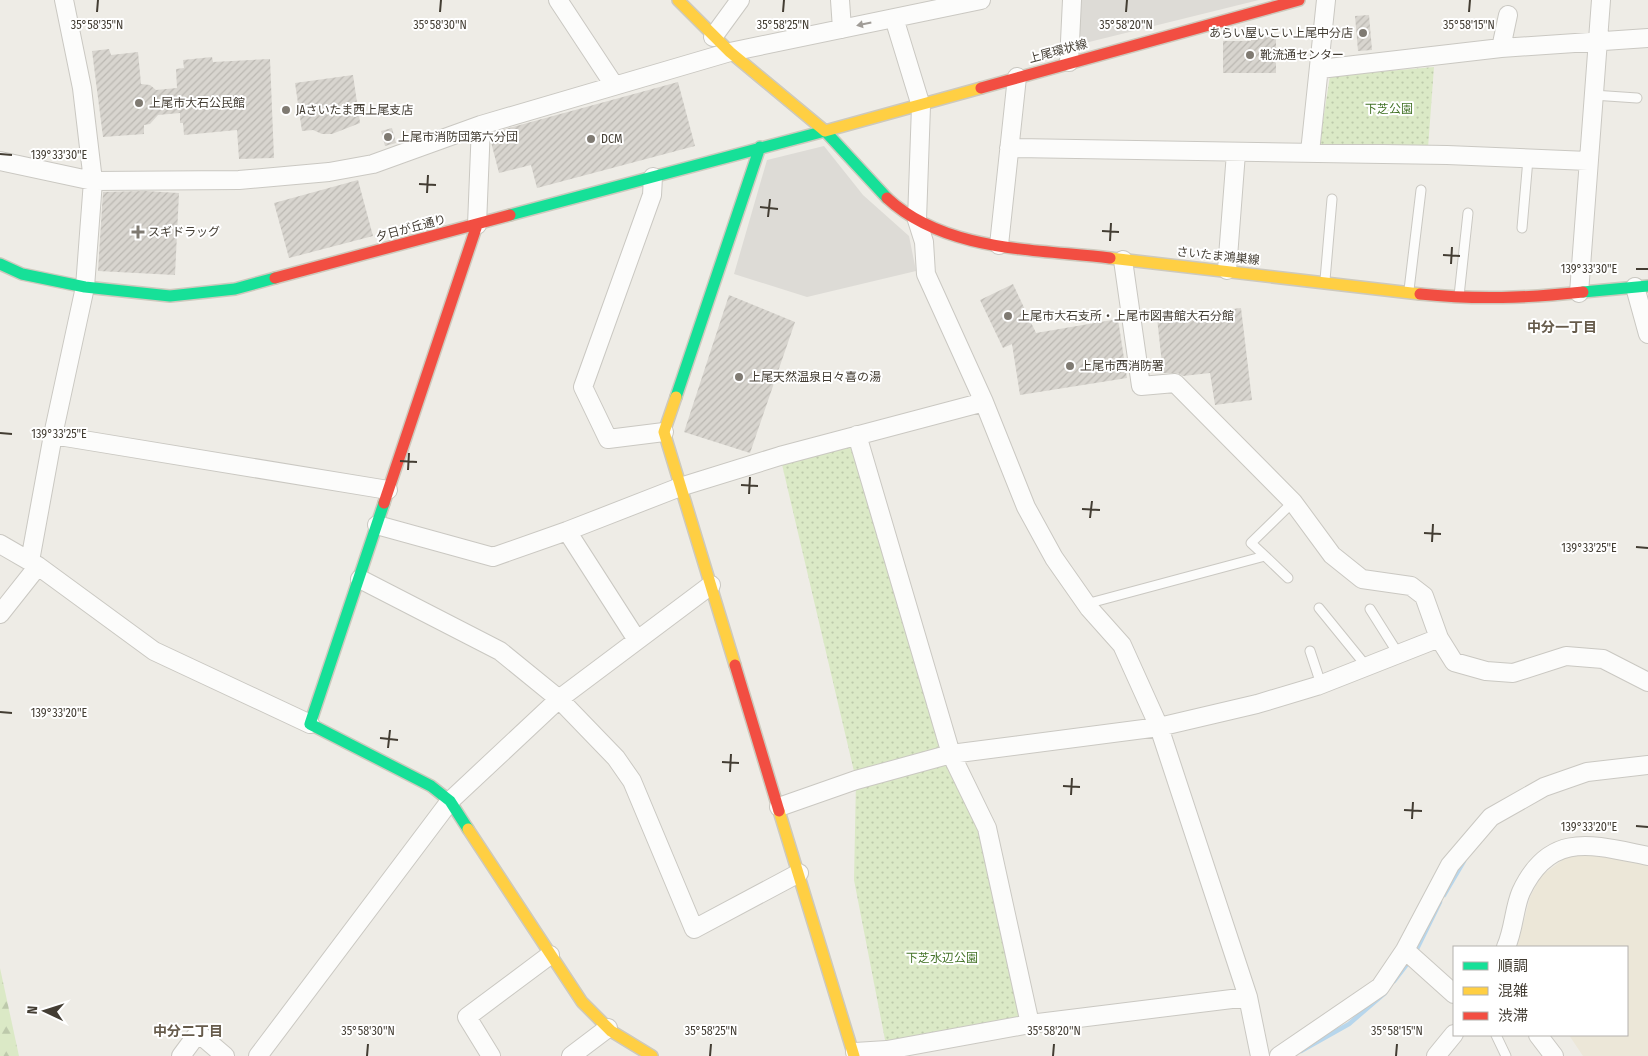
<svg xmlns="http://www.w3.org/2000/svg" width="1648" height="1056" font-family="'Fira Sans Condensed','Noto Sans JP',sans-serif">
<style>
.education{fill:#ece7d8}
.green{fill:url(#green-dots)}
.forest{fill:url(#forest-firs)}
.parking{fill:#dddbd6}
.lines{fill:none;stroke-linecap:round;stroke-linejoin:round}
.stream{stroke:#b7d6ec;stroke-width:4.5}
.building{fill:url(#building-hatch)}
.lane-casing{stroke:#cac8c2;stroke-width:11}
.street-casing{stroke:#cac8c2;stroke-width:20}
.fast-casing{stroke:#cdc9bd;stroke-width:14}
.slow-casing{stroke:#cdc9bd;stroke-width:14}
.jam-casing{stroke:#cdc9bd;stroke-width:14}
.lane{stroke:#fcfcfb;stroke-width:9}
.street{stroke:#fcfcfb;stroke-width:18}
.fast{stroke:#16e098;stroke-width:11}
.slow{stroke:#ffcf43;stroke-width:11}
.jam{stroke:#f24e42;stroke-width:11}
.oneway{fill:#a09c97}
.ticks{fill:none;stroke:#433d33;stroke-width:2}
.poi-dot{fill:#7f7a72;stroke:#fff;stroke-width:2}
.labels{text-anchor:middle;stroke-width:4;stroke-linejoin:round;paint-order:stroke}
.poi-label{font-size:12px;fill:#433d33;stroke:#fff;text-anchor:start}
.street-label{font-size:12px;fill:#433d33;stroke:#fff}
.park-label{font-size:12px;fill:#447328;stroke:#fff}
.neighbourhood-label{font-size:14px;font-weight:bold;fill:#665b4b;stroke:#fff}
.ticks-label{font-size:12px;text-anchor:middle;fill:#433d33;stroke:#fff;stroke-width:4;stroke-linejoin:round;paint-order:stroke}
</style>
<defs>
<pattern id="green-dots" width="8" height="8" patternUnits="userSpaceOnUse" patternTransform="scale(1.25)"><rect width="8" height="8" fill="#dbe9c6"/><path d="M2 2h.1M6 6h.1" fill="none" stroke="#bdc9ab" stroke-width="1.8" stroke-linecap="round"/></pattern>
<pattern id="forest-firs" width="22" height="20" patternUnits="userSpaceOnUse" patternTransform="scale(1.25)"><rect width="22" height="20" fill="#dbe9c6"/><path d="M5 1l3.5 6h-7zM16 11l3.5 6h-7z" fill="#bdc9ab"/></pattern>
<pattern id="building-hatch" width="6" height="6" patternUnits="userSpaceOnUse" patternTransform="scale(1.25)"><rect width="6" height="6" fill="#d8d5cf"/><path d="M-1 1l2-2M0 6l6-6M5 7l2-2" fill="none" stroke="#bbb8b2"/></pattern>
</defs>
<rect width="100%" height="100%" fill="#eeece6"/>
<path class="education" d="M1591,853L1648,865V1056H1583L1569,1035H1627V947H1517L1530,897L1541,876L1565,858Z"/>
<path class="green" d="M1434,67L1428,148L1319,146L1330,76Z
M857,435L951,754L987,828L1030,1024L887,1050L854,880L856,780L780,456Z"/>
<path class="forest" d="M0,968L19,1056H0Z"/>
<path class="parking" d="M1078,0H1259L1085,43L1076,36Z
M824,146L863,195L909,236L916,271L807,297L734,274L767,160Z"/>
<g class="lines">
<path class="stream" d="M1444,895L1464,861
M1415,953L1440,902
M1394,981L1411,959
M1301,1051L1349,1024L1385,993"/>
</g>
<path class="building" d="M1369,15L1372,50L1358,51L1355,16Z
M1251,33L1276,34V73H1223V41H1251Z
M109,49L111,55L138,52L141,84L150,85L156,90L177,88L176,69L184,68L183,60L212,57L213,62L270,59L274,158L239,159L237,130L184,135L183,123H180V113L158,115L150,124L144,125V134L103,137L92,51Z
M353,75L360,123L332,134H322L313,130L302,131L295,83Z
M678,82L695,146L537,188L531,165L499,173L491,142V133Z
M392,128L396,143L385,146L381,131Z
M358,180L373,236L289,258L274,203Z
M145,191L179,193L175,275L98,271L103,192Z
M1013,284L1036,333L1118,319L1127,378L1020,395L1012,344L1003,348L980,300Z
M729,295L795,322L750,453L684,432Z
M1241,308L1252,400L1215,405L1210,373L1183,376L1178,373H1163L1157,318Z"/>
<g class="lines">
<defs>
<path id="lane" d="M1593,95L1637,98
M1522,228L1528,159
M1325,280L1332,199
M1409,290L1421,190
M1459,296L1468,213
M1265,556L1251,543L1293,502
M1086,604L1265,556L1288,578
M1319,608L1367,667
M1370,609L1399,655
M1310,651L1321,684
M1496,1035L1506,1056"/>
<path id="street" d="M558,0L614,85
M840,0L842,29
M894,18L921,106L917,220L924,242L926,274L984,402L1026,507L1054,558L1089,608L1122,645L1159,727L1248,997L1260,1056
M713,37L740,0
M1501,48L1508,15
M1069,62L1072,0
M1320,69L1501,48L1648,38
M1009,148L1447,155L1588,161
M1310,152L1326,0
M0,161L93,181L239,180L329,172L373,164L481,125L730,52L981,0
M653,177L652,195L583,387L608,439L664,432
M477,225L481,125
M999,245L1017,77
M1123,260L1141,386L1175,383L1293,502L1332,555L1362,579L1411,586L1424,596L1439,638L1454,662L1486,671L1513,673L1566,656L1603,659L1648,682
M1227,270L1236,153
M1635,287L1648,334
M1579,293L1601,0
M53,435L388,490
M857,435L951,754L987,828L1030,1024
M377,525L493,557L567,531L680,487L780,456L984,402
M567,531L637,640
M0,544L38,566L154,651L310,724
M30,561L53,435L85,287L93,181L82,88L64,0
M360,579L500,651L559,699L616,758L632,781L694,929L799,873
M0,614L38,566
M779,807L856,780L951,754L1159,727L1257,704L1317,686L1439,638
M1506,947C1514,929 1514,908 1521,892C1550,830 1593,845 1648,856
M1405,950L1454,994
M1538,1035L1554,1056
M855,1052L887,1050L1030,1024L1248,997
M181,1056L198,1033L225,1056
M258,1056L450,801L559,699L711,585
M491,1056L467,1017L550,955
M571,1056L608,1028
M1279,1056L1380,987L1405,950L1450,865L1491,817L1544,787L1587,772L1648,765
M1436,1056L1454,1034"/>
<path id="fast" d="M510,215L825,131L887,198
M0,264L22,274L85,287L170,296L235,289L275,278
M1583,292L1648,286
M676,397L760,147
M384,503L310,724L431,786L450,801L468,829"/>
<path id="slow" d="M678,0L730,52L825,131L981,88
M1110,258L1420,294
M676,397L664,432L735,665
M779,811L854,1056
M468,829L582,1002L611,1031L652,1056"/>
<path id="jam" d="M981,88L1299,0
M887,198C945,252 1036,249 1110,258
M275,278L510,215
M1420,294C1478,300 1526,298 1583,292
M384,503L477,225
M735,665L779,811"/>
</defs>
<use href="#lane" class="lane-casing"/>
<use href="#street" class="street-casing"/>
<use href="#fast" class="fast-casing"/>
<use href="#slow" class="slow-casing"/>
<use href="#jam" class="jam-casing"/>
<use href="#lane" class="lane"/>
<use href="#street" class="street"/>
<use href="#fast" class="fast"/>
<use href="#slow" class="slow"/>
<use href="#jam" class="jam"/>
</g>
<defs><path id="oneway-solid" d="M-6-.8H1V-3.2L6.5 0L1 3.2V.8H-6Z" transform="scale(1.25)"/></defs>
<use class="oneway" href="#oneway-solid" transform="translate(864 24) rotate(168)"/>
<path class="ticks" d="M97,12L98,0M440,12L441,0M783,12L784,0M1126,12L1127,0M1469,12L1470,0M0,154L12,155M419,184L436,185M427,193L428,175M760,207L778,209M768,217L770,199M1102,231L1119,232M1110,241L1111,223M1443,255L1460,256M1451,264L1452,247M1636,269H1648M0,433L12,434M400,461L417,462M408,470L409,453M741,485L758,486M749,494L750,477M1082,509L1100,510M1090,518L1092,501M1424,533L1441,534M1432,542L1433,524M1636,547L1648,548M0,712L12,713M380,738L398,740M388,748L390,730M722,762L739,763M730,772L731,754M1063,786L1080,787M1071,795L1072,778M1404,810L1422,811M1412,819L1413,802M1636,826L1648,827M367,1056L368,1044M710,1056L711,1044M1053,1056L1054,1044M1396,1056L1397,1044"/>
<g class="poi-dot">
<circle cx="1363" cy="33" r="5"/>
<circle cx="1250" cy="55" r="5"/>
<circle cx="139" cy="103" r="5"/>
<circle cx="286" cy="110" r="5"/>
<circle cx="388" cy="137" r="5"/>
<circle cx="591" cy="139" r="5"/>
<path d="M135.5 224.5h5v5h5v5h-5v5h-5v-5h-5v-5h5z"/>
<circle cx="1008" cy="316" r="5"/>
<circle cx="1070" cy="366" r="5"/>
<circle cx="739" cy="377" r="5"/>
</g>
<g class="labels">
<g class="poi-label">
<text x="1353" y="37" text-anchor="end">あらい屋いこい上尾中分店</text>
<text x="1260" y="59">靴流通センター</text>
<text x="149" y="107">上尾市大石公民館</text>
<text x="296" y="114">JAさいたま西上尾支店</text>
<text x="398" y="141">上尾市消防団第六分団</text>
<text x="601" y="143">DCM</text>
<text x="148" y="236">スギドラッグ</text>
<text x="1018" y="320">上尾市大石支所・上尾市図書館大石分館</text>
<text x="1080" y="370">上尾市西消防署</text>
<text x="749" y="381">上尾天然温泉日々喜の湯</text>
</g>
<g class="street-label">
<text transform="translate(1058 51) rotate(-15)" y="4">上尾環状線</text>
<text transform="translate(411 228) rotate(-15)" y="4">夕日が丘通り</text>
<text transform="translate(1218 256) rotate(6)" y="4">さいたま鴻巣線</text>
</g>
<g class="park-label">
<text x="1389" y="113">下芝公園</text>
<text x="942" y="962">下芝水辺公園</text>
</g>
<g class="neighbourhood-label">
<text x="1562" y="332">中分一丁目</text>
<text x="188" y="1036">中分二丁目</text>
</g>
</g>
<g class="ticks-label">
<text x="97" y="29">35°58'35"N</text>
<text x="440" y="29">35°58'30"N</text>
<text x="783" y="29">35°58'25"N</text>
<text x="1126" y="29">35°58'20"N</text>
<text x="1469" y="29">35°58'15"N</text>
<text x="59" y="159">139°33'30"E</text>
<text x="1589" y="273">139°33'30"E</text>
<text x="59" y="438">139°33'25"E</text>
<text x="1589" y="552">139°33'25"E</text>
<text x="59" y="717">139°33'20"E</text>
<text x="1589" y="831">139°33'20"E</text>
<text x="368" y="1035">35°58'30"N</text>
<text x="711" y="1035">35°58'25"N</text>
<text x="1054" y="1035">35°58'20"N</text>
<text x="1397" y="1035">35°58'15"N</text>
</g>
<rect x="1453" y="946" width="175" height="90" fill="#ffffff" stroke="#b4b1ad"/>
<rect x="1463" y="962" width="25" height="8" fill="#16e098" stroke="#b4b1ad"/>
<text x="1498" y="971" font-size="15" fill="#433d33">順調</text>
<rect x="1463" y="987" width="25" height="8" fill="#ffcf43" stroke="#b4b1ad"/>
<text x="1498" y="996" font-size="15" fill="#433d33">混雑</text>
<rect x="1463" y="1012" width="25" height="8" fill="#f24e42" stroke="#b4b1ad"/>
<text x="1498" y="1021" font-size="15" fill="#433d33">渋滞</text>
<g transform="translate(45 1011) rotate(274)" stroke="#ffffff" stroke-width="4" paint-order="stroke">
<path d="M0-4L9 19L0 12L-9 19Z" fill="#433d33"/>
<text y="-8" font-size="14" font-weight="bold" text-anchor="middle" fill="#433d33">N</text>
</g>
</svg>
